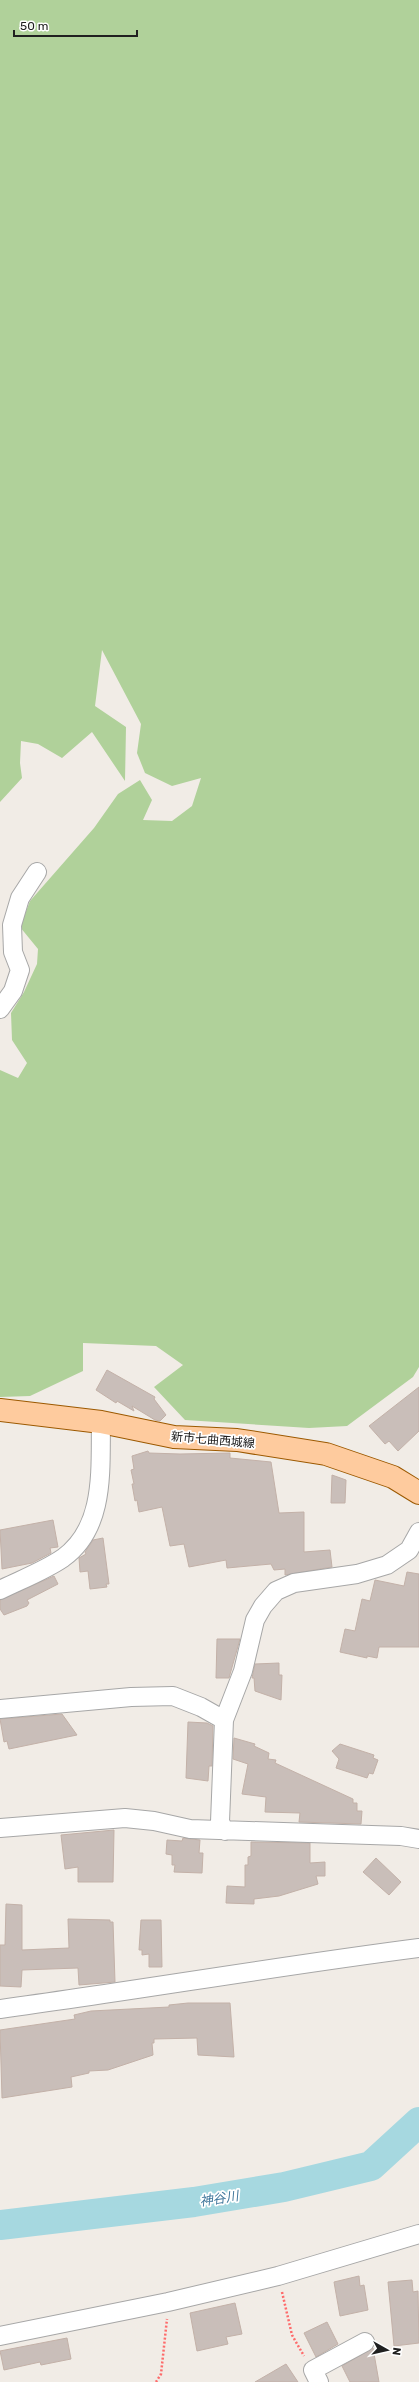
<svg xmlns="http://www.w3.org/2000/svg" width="419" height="2382" font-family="Rubik,'Noto Sans JP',sans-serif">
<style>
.forest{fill:#b0d19a}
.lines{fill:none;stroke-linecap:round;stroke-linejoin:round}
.river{stroke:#a6d8e0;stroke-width:30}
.building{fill:#c9beb9;stroke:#c3b1a8}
.minor-casing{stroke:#a7a7a7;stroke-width:20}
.major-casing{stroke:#9c5900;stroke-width:24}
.path{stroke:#fe6b6b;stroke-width:2.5;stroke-dasharray:2 2;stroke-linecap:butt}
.minor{stroke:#fff;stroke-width:18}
.major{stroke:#fecb9e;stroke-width:22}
.labels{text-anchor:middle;stroke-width:3.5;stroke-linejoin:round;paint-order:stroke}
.street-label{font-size:12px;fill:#202020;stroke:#fff}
.water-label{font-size:13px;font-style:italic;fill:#41779c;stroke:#fff}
</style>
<rect width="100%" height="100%" fill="#f1ece6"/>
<path class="forest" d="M0,0H419V1367L413,1377L347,1426L309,1428L185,1420L154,1387L183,1365L156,1346L83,1343V1371L30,1396L0,1397V1070L18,1078L27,1063L12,1040L11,1013L24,992L37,964L38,949L20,927L30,901L94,828L118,794L140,780L152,800L143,820L172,821L192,806L201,778L172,786L145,773L137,753L141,724L102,650L95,706L126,727L125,781L92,732L62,758L38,744L21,741L20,763L22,778L0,802Z"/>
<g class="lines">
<path class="river" d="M0,2225L194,2202L284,2187L371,2166L419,2122"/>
</g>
<path class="building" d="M107,1370L155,1397L154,1399L166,1415L160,1421L155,1420L132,1406L134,1411L117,1401L116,1403L96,1390Z
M419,1387V1431L398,1451L389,1441L385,1444L369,1426Z
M148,1451L149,1453L180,1454L230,1453V1458L271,1462L279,1513L304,1512V1552L330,1550L332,1567L285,1575V1569L274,1570L271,1564L227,1568L226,1560L189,1567L184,1544L170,1546L162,1507L139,1512L137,1500L135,1501L132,1484H134L131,1470L134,1469L132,1456Z
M332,1475L346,1480L345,1503H331Z
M53,1520L58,1547L50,1548L51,1553L32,1563L2,1569L0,1530Z
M103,1538L109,1584H106L107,1587L90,1589L88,1571L80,1572L79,1558L86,1554L85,1552L93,1540Z
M407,1572L419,1574V1647H379L377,1658L367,1656V1658L340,1652L345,1629L355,1631L362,1599L370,1601L375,1580L404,1586Z
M54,1576L58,1584L27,1600L29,1603L27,1606L4,1615L0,1609V1600Z
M217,1639H240L229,1678H216Z
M279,1663V1675H282L281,1700L255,1691L254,1678H252L255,1664Z
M62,1714L77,1735L9,1749L7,1741L4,1742L0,1719Z
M188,1722L207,1723L213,1726L212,1766H209L208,1781L186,1778Z
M234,1738L255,1744L254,1746L269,1753L268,1759L276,1760L275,1763L353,1799V1803H357V1811H362L361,1824L299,1822L300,1813L265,1812L266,1797L242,1794L248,1764L233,1759Z
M340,1744L374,1755L373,1758L378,1760L373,1774L369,1773L367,1778L336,1768L339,1759L332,1751Z
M114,1830L113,1882H78V1867L65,1869L61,1835Z
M183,1838L200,1840L199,1853H203L202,1873L174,1872L175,1865H172V1855L166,1854L167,1840L182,1841Z
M251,1842L310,1843V1863L325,1862V1876H316L318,1884L279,1896L254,1899V1904L226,1903L227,1886L245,1887V1865H248V1857L251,1856Z
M376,1858L401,1882L389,1895L363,1872Z
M6,1904L22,1905V1950L69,1948L68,1919L110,1920V1922H113L115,1982L79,1985L78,1968L22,1970L21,1987L0,1986V1945H5Z
M141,1920H161L162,1967H149V1954L142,1955V1950H139Z
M188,2003H230L234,2057L198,2055L197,2038L154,2039V2043H152L153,2055L108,2070L89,2071V2073L71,2077L72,2087L2,2098L0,2030L75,2019L74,2015L91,2011L169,2007V2005Z
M359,2276L360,2286L364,2285L368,2310L340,2316L334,2282Z
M412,2280L413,2292L418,2291L419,2343L394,2346L388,2282Z
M235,2303L242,2334L226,2337L228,2344L197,2351L190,2313Z
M327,2322L338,2344L316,2357L304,2333Z
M67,2338L71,2359L41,2365L40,2362L4,2370L0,2351Z
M373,2348L379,2382H350L342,2366Z
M286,2364L298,2382H255Z"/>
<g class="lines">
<defs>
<path id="minor" d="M0,1009L13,991L20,970L13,952L12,925L20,898L37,872
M0,1590C20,1580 44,1571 63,1558C106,1527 100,1469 101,1422
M0,1709L131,1697L173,1696L201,1707L224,1720
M0,1828L125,1818L154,1821L190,1829L401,1836L419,1839
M225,1831L220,1822L224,1720L243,1671L255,1620L263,1606L276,1591L294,1583L357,1574L387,1565L409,1550L419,1532
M0,2009C140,1990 279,1966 419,1948
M0,2336L168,2302L278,2276L419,2234
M319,2382L313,2370L365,2342"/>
<path id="major" d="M0,1410L101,1422L174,1437L237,1440L326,1454L393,1477L419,1493"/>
</defs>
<use href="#minor" class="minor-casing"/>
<use href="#major" class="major-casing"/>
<path class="path" d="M282,2292L292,2335L304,2356
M156,2382L161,2374L167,2319"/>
<use href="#minor" class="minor"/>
<use href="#major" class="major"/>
</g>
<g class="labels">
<g class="street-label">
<text transform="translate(213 1440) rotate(5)" y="4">新市七曲西城線</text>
</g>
<g class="water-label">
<text transform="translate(219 2198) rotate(-9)" y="5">神谷川</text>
</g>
</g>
<g transform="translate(387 2350) rotate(98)" stroke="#ffffff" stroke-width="3" paint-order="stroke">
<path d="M0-3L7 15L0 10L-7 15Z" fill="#202020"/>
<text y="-6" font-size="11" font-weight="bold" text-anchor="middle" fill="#202020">N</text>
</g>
<path d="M14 30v6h123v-6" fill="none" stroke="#202020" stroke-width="2"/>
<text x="20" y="30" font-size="12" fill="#202020" stroke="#ffffff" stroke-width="3" paint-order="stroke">50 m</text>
</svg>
